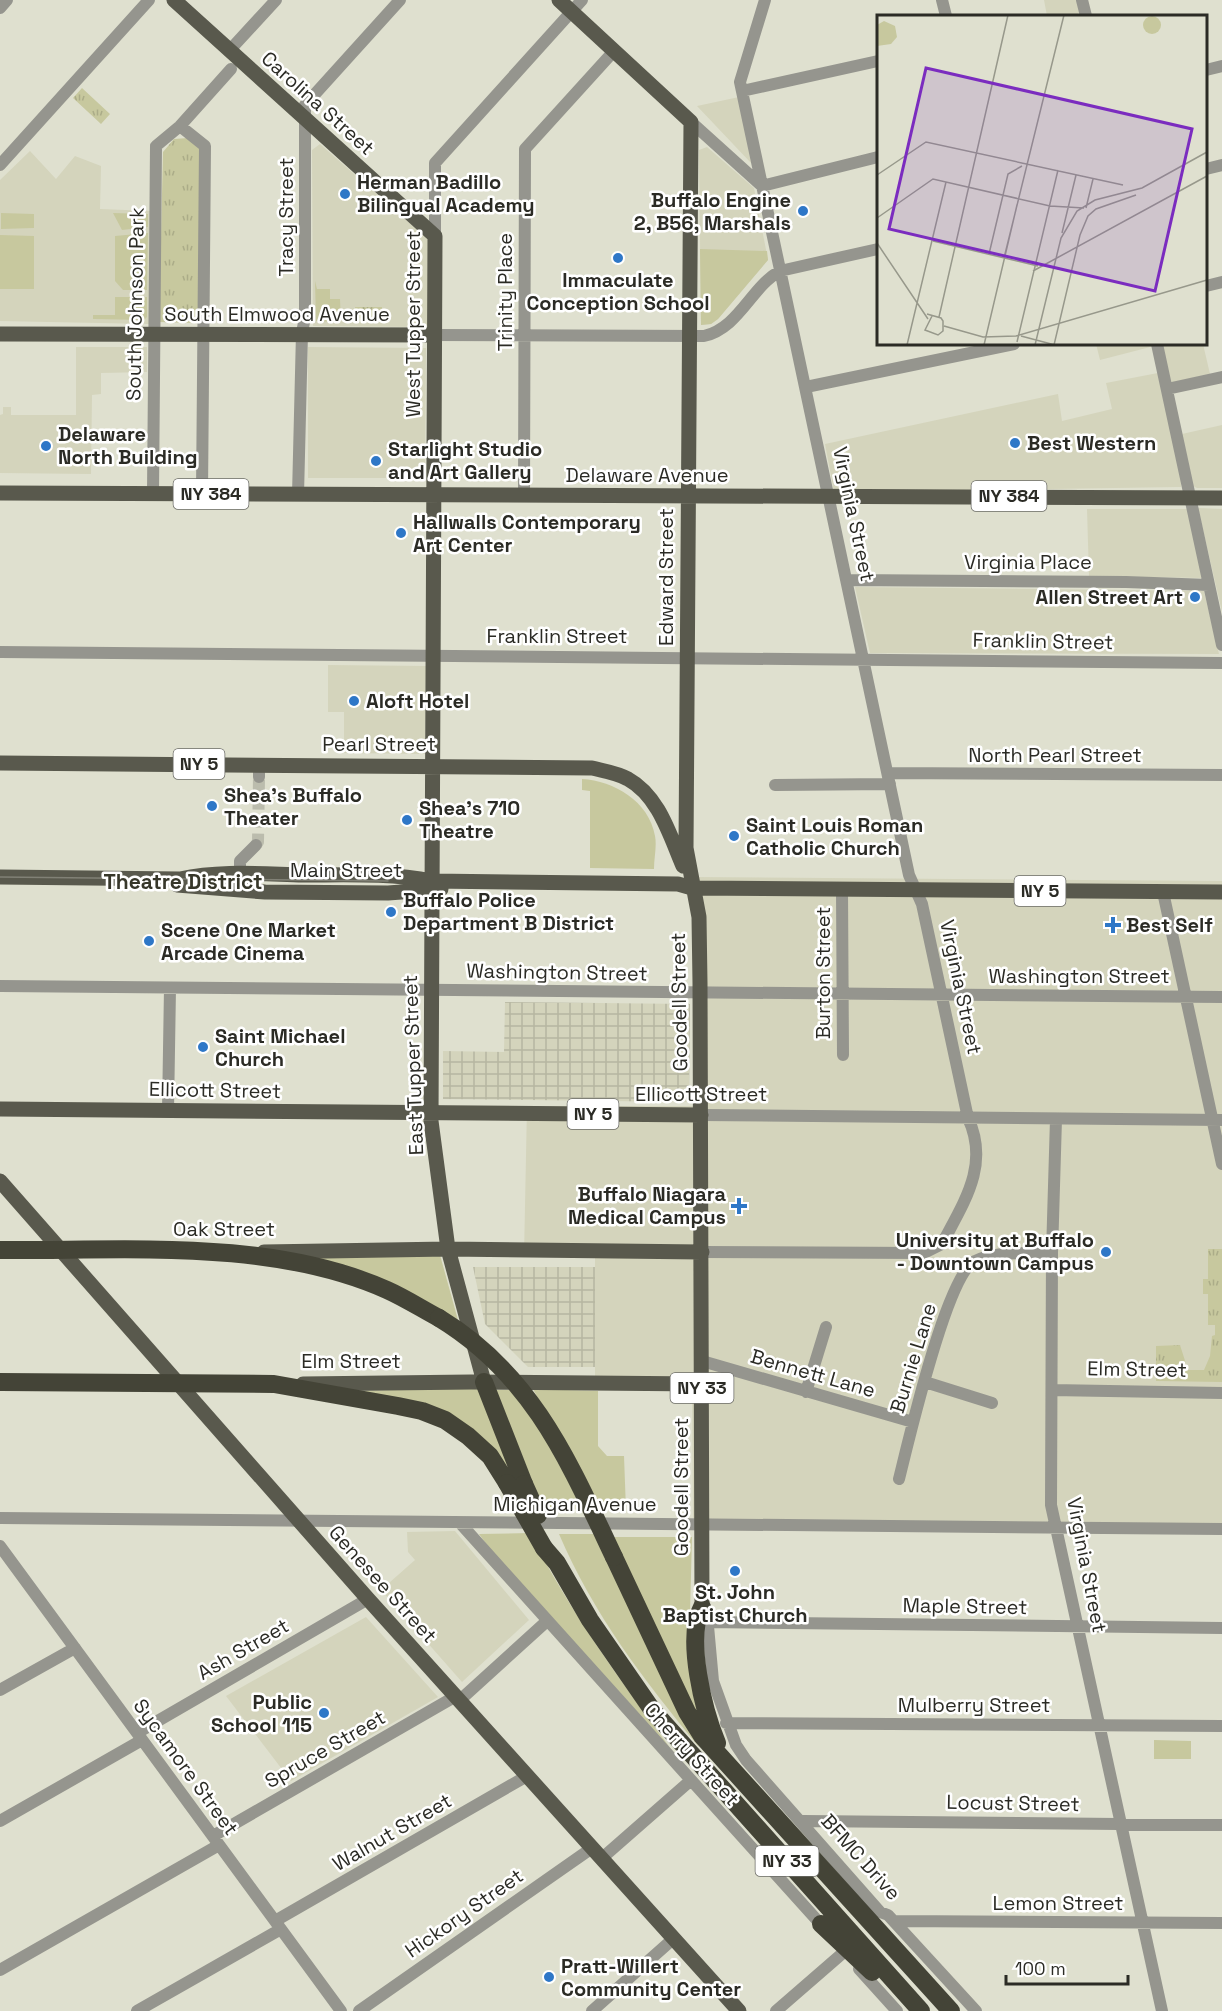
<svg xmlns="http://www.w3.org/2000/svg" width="1222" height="2011" font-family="'Space Grotesk',sans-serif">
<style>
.built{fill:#d4d4bc}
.industrial{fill:url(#industrial-grid)}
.grass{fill:#c7c89e}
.park{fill:url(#park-tufts)}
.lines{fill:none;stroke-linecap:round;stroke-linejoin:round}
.minor-tunnel{stroke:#bbbcad;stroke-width:12;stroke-dasharray:12 6;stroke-linecap:butt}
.minor{stroke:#95958e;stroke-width:12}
.major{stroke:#59594d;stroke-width:15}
.highway{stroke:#444437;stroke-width:18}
.tram{stroke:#818176;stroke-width:1.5}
.highway-bridge{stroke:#444437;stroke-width:18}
.poi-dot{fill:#2e77c7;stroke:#fff;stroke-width:2}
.labels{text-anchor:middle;stroke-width:5;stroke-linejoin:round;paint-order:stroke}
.shield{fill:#fff;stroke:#6b6b66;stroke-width:1.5}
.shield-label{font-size:18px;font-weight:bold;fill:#2b2b25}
.street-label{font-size:20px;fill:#2b2b25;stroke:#fff}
.poi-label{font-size:20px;font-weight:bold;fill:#2b2b25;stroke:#fff;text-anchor:start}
.neighbourhood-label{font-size:21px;font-weight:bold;fill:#37372a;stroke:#fff}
.inset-road{fill:none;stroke:#97988b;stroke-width:1.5}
.view{fill:#7b2cbf;fill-opacity:0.15;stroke:#7b2cbf;stroke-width:3}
.inset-edge{fill:none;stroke:#2b2b25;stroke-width:3}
</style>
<defs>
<pattern id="industrial-grid" width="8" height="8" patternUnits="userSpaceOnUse" patternTransform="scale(1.5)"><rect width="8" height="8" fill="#d4d4bc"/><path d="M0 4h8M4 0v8" fill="none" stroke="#b6b6a1"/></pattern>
<pattern id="park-tufts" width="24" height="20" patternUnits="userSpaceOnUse" patternTransform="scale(1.5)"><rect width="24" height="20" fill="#c7c89e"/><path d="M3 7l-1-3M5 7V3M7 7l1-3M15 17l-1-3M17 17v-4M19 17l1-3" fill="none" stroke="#abac88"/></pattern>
</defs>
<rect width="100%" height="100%" fill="#dfe0cf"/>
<path class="built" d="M1044,0H1078L1079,13L1075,16H1047Z
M739,97L751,163L697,106Z
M320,144L428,239L429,325L426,327L313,326L312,150Z
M707,147L754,188L768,260L718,319L711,324L701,325L699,150Z
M30,151L56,179L75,156L101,166L100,209L151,211L149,324L0,321V180Z
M1096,344H1157L1158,345L1100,360Z
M1161,344H1203L1210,374L1170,383Z
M76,347H147V372L101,373V394L92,395L91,474L0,473V415L3,414V407H11V415H76Z
M308,347L426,348L425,478H308Z
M1163,372L1180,450L1181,487L834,492L825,444L1058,394L1062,421L1112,409L1106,383Z
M1222,425V488H1197L1193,486L1182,434Z
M1198,508L1222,509V612Z
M1087,509H1188L1203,578L1089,576Z
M855,587L1204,591L1219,654L870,653Z
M328,665L426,666L425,754L344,753V712H328Z
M693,877L1222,881V1534L693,1530L692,1389H595V1256H524L527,1106H694Z
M455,1531L529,1620L462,1682L381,1590L415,1560L408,1552L407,1532Z
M366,1617L438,1697L291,1781L226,1696Z"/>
<path class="industrial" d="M505,1002L690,1004L689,1102L443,1099V1051L504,1052Z
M473,1267H595V1367H528L485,1324Z"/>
<path class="grass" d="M1,213L34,214V228L1,229Z
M113,213L148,214V227L122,230Z
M148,233L147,290H123L115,281V236Z
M0,235L34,236V289H0Z
M700,249L767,251L768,260L718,319L711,324L701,325Z
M315,281L317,289H330V299H340L341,322L316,321Z
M115,297H147V317L144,320L93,319V315H115Z
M582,779C614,781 649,801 655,836C657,846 654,858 654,869L590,868V791L582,790Z
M440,1255L458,1320C400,1285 357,1267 290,1256Z
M474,1388L480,1390L511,1470L477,1435L352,1391Z
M533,1389L598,1391V1446L607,1456H624L626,1510H599Z
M496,1390H513L556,1454L581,1509L544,1511Z
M530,1533C570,1612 622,1683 674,1753L493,1553L479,1534Z
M559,1534H595L699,1747C644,1680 593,1614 559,1534Z
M610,1537H692L689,1652L703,1723L692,1706Z
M1154,1740L1191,1741V1759H1154Z"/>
<path class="park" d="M82,88L110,114L101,124L73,98Z
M188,138L200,148L199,323L159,322L163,152L174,139Z
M355,307H382V318H355Z
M1208,1249H1222V1382L1156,1381V1346L1180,1345L1188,1370H1204L1210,1356L1212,1336L1215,1335V1325H1208V1294H1203V1279H1208Z"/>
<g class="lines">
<path class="minor-tunnel" d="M256,845L258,842L259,777"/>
<path class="minor" d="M942,0L946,16
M1082,0L1086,16
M0,8L7,0
M229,51L276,0
M1206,70L1222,66
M742,91L878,61
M691,122L762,186
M180,126L205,146L202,494
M0,165L149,0
M1206,169L1222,165
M762,186L878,157
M435,236V163L582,0
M1206,286L1222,282
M434,335L704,336C739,328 751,287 780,271L878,249
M1157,344L1222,645
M806,387L1014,344
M1167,389L1222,377
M153,494L156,146L180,126L231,69
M298,495L302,333L305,317V105L400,0
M524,495L525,149L614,51
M847,580L1126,582L1209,585
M0,652L1222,663
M888,773L1222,775
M259,777V764
M775,785L890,784
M240,868V861L256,845
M842,890L843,1055
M1163,892L1222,1164
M0,986L1222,997
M168,1111L170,988
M701,1115L1222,1120
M1056,1119L1052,1253L1051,1505L1162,2011
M702,1252L924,1253L942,1244C964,1202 990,1165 968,1118L922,904L909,875L740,82L765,0
M702,1361L913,1422
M925,1382L992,1403
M1052,1390L1222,1393
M806,1392L826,1327
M899,1479C908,1443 947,1274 975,1261C997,1250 1027,1254 1052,1253
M0,1518L1222,1529
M460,1523L825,1929
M0,1546L341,2011
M707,1615L713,1681L736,1745L746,1760L880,1912L888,1915L976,2011
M708,1622L1222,1628
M0,1690L75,1648
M460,1700L547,1621
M726,1723L1222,1726
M137,1733L368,1599
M0,1821L142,1740
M803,1821L1222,1825
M213,1836L456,1696
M601,1859L690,1781
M275,1921L527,1776
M894,1921L1222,1923
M859,1969L897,2011
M0,1970L219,1845
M137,2011L281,1929
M359,2011L592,1848
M592,2011L673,1939
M776,2011L844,1952"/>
<path class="major" d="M174,0L435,236L431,1121L448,1249L484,1382
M559,0L691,122L686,848L699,917L700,983L702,1607
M0,334L434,335
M0,493L1222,498
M0,763L592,768C604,771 618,773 628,779C659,796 670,836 683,866
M0,877L180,879C220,870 262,874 303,875C346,875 390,873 432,881L678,884L692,888L1222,892
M177,885L265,892L388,893L441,889
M0,1109L701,1115
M0,1181L368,1599L739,2011
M264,1252L448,1249L702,1252
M303,1384L471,1382L702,1384"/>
<path class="highway" d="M0,1250C125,1251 271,1238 387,1290C405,1298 422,1309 439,1318
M0,1382L274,1384L398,1406L422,1411L445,1420L468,1436L490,1456L507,1483
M484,1382L524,1484
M544,1548L557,1563L590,1620L653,1711L921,2011
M614,1557L687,1712L702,1736L951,2011
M702,1607C685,1638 704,1712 717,1743
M821,1924L872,1972"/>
<path class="tram" d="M0,877L388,881"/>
<path class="highway-bridge" d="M439,1318C533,1375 569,1462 614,1557
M507,1483L544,1548
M524,1484L538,1515"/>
</g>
<g class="poi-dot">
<circle cx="345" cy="194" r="6"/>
<circle cx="803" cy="211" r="6"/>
<circle cx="618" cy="258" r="6"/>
<circle cx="1015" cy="443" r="6"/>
<circle cx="46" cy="446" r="6"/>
<circle cx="376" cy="461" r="6"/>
<circle cx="401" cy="533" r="6"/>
<circle cx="1195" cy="597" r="6"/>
<circle cx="354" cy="701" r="6"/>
<circle cx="212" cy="806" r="6"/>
<circle cx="407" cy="820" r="6"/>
<circle cx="734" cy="836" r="6"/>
<circle cx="391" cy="912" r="6"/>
<path d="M1110 916h6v6h6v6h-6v6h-6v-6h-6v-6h6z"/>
<circle cx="149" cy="941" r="6"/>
<circle cx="203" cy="1047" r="6"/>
<path d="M736 1197h6v6h6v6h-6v6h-6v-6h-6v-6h6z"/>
<circle cx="1106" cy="1252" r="6"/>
<circle cx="735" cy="1571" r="6"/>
<circle cx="324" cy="1713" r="6"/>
<circle cx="549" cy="1977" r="6"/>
</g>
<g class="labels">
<g class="shield">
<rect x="173.5" y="479" width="75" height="30" rx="4.5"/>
<rect x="971.5" y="481" width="75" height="30" rx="4.5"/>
<rect x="173.5" y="749" width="51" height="30" rx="4.5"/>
<rect x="1014.5" y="876" width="51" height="30" rx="4.5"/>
<rect x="567.5" y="1099" width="51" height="30" rx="4.5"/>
<rect x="670.5" y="1373" width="63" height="30" rx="4.5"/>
<rect x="755.5" y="1846" width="63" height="30" rx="4.5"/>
</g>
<g class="shield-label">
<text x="211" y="500">NY 384</text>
<text x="1009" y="502">NY 384</text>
<text x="199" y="770">NY 5</text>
<text x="1040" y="897">NY 5</text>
<text x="593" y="1120">NY 5</text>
<text x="702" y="1394">NY 33</text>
<text x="787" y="1867">NY 33</text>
</g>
<g class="street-label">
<text transform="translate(318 103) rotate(42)" y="7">Carolina Street</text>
<text transform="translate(286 217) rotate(-90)" y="7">Tracy Street</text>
<text transform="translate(505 292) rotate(-90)" y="7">Trinity Place</text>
<text transform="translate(135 304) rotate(-89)" y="7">South Johnson Park</text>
<text x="277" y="321">South Elmwood Avenue</text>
<text transform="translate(413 324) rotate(-90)" y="7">West Tupper Street</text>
<text x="647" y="482">Delaware Avenue</text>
<text transform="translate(854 514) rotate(78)" y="7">Virginia Street</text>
<text x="1028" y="569">Virginia Place</text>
<text transform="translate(666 577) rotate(-90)" y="7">Edward Street</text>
<text x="557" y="643">Franklin Street</text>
<text transform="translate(1043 641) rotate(1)" y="7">Franklin Street</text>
<text x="379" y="751">Pearl Street</text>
<text x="1055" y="762">North Pearl Street</text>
<text x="346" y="877">Main Street</text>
<text transform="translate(557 972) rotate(1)" y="7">Washington Street</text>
<text transform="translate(823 973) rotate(-90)" y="7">Burton Street</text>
<text x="1079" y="983">Washington Street</text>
<text transform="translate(961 987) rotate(78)" y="7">Virginia Street</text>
<text transform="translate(679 1002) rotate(-91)" y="7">Goodell Street</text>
<text transform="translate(413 1065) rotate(-92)" y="7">East Tupper Street</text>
<text transform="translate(215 1090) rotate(1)" y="7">Ellicott Street</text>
<text x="701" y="1101">Ellicott Street</text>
<text x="224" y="1236">Oak Street</text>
<text transform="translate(913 1358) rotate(-73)" y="7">Burnie Lane</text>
<text x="351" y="1368">Elm Street</text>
<text transform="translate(1137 1369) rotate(1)" y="7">Elm Street</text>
<text transform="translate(813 1373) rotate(16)" y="7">Bennett Lane</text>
<text transform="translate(681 1487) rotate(-90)" y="7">Goodell Street</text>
<text x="575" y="1511">Michigan Avenue</text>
<text transform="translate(1087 1565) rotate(79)" y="7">Virginia Street</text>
<text transform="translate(383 1584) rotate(48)" y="7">Genesee Street</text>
<text transform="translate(965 1606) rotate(1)" y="7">Maple Street</text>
<text transform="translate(243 1649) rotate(-30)" y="7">Ash Street</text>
<text x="974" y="1712">Mulberry Street</text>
<text transform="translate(325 1749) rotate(-30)" y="7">Spruce Street</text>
<text transform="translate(692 1754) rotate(48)" y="7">Cherry Street</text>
<text transform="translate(186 1767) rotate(54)" y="7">Sycamore Street</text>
<text transform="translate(1013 1803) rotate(1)" y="7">Locust Street</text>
<text transform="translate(392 1832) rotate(-30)" y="7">Walnut Street</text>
<text transform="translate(861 1857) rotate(48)" y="7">BFMC Drive</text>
<text x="1058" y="1910">Lemon Street</text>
<text transform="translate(464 1913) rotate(-35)" y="7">Hickory Street</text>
</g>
<g class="poi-label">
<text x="357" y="189">Herman Badillo<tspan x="357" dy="23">Bilingual Academy</tspan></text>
<text x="791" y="207" text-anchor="end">Buffalo Engine<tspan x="791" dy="23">2, B56, Marshals</tspan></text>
<text x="618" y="287" text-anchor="middle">Immaculate<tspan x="618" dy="23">Conception School</tspan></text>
<text x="58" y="441">Delaware<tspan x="58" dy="23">North Building</tspan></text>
<text x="1027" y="450">Best Western</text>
<text x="388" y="456">Starlight Studio<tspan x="388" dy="23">and Art Gallery</tspan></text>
<text x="413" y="529">Hallwalls Contemporary<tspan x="413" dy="23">Art Center</tspan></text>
<text x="1183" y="604" text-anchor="end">Allen Street Art</text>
<text x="366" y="708">Aloft Hotel</text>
<text x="224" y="802">Shea's Buffalo<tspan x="224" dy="23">Theater</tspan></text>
<text x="419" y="815">Shea's 710<tspan x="419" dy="23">Theatre</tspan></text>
<text x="746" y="832">Saint Louis Roman<tspan x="746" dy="23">Catholic Church</tspan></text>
<text x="403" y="907">Buffalo Police<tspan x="403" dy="23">Department B District</tspan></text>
<text x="1126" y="932">Best Self</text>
<text x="161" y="937">Scene One Market<tspan x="161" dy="23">Arcade Cinema</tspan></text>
<text x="215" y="1043">Saint Michael<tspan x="215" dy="23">Church</tspan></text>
<text x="726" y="1201" text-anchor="end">Buffalo Niagara<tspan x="726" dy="23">Medical Campus</tspan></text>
<text x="1094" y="1247" text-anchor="end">University at Buffalo<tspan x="1094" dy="23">- Downtown Campus</tspan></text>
<text x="735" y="1599" text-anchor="middle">St. John<tspan x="735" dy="23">Baptist Church</tspan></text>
<text x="312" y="1709" text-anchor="end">Public<tspan x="312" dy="23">School 115</tspan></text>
<text x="561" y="1973">Pratt-Willert<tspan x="561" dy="23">Community Center</tspan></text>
</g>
<g class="neighbourhood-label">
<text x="183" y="889">Theatre District</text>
</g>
</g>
<g transform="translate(877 15)">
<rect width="330" height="330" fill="#dfe0cf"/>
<path d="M266 10a9 9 0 1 1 18 0a9 9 0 1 1-18 0Z" fill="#c7c89e"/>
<path d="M7,6L18,11L20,22L14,29L0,31V10Z" fill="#c7c89e"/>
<path class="inset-road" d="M0,160L49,127L246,170M209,193L216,164M0,203L56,164L173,191L207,193M185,218L199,160M56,226L161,251M0,228L51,304M112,239L131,159L145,151M127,243L187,0M156,256L330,161M50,299L64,303L66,306V316L61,320L48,315L55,301M62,302L131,0M67,311L106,322L139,321L330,265M144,321L178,330M140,327L181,155M30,330L69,167M107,330L140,190M158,330L184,223L200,196L218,185L265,173L330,137M177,330L203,220L211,201L219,194L259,180"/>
<path class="view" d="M49,53L315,114L278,276L12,214Z"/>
<rect width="330" height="330" class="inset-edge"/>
</g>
<path d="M1006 1975v9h122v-9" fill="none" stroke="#2b2b25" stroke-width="3"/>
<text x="1015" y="1975" font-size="18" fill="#2b2b25" stroke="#ffffff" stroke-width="4.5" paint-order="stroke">100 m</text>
</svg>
